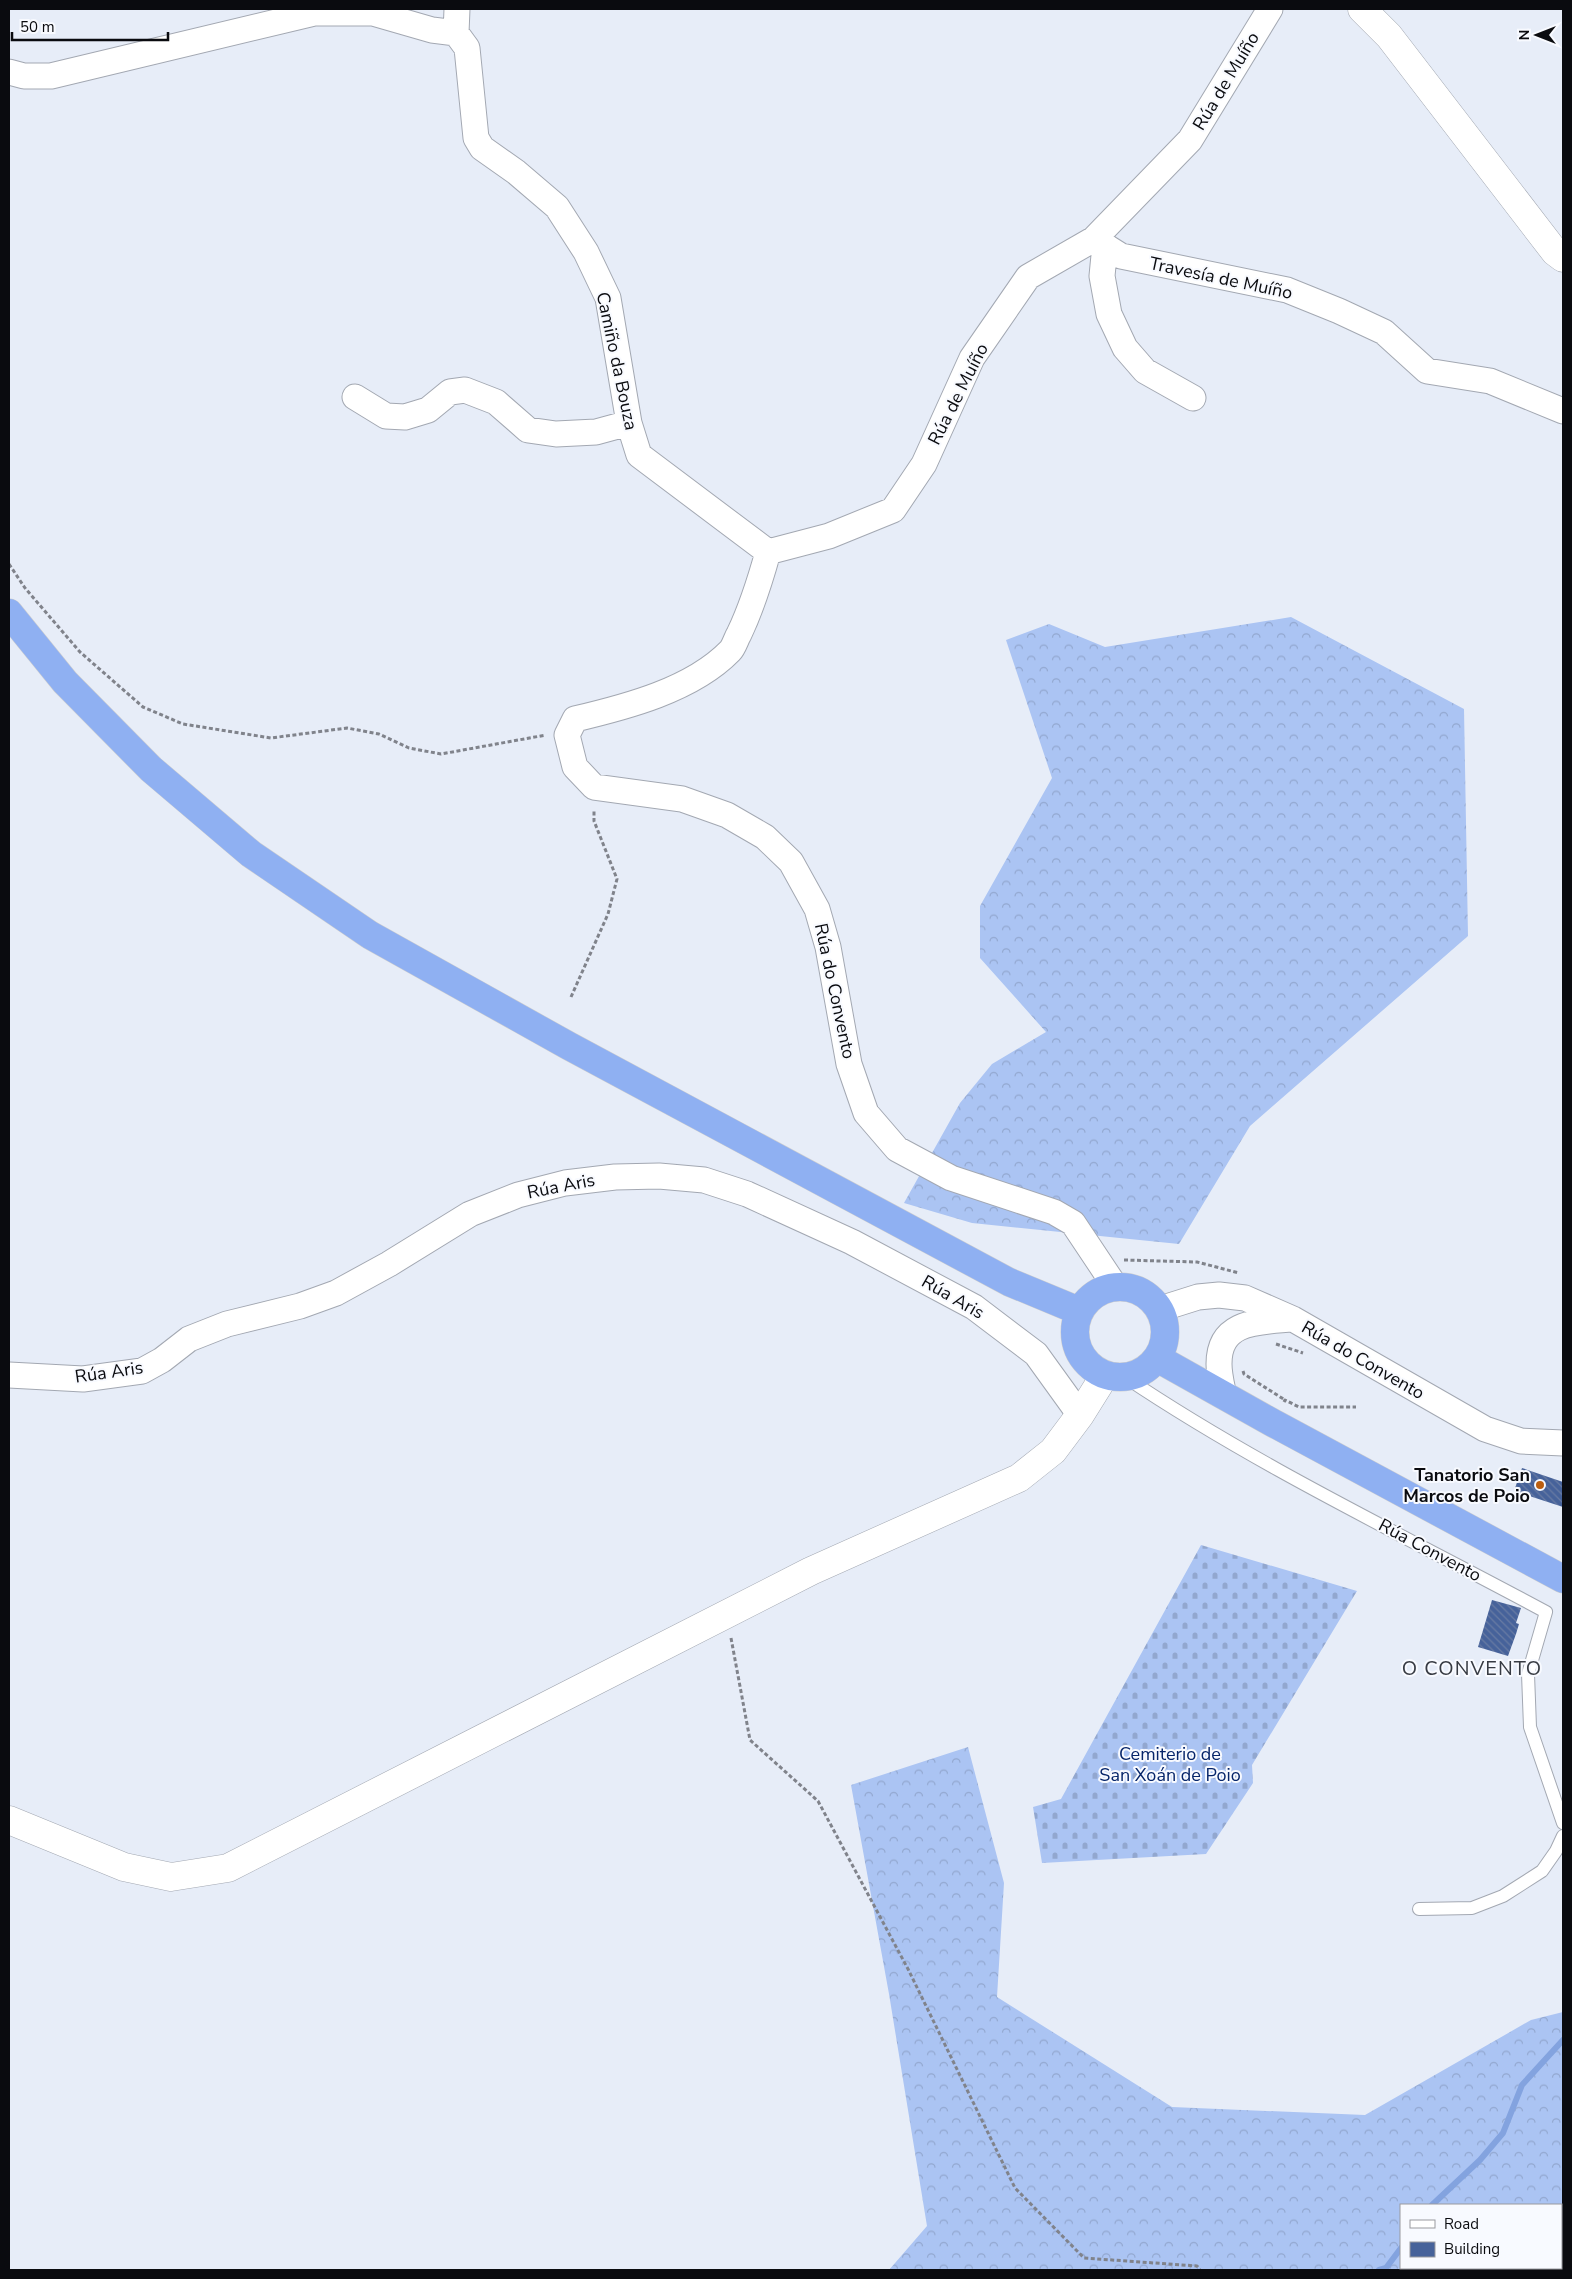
<svg xmlns="http://www.w3.org/2000/svg" width="1572" height="2279" font-family="'Nunito Sans',sans-serif">
<style>
.forest{fill:url(#forest-crowns);fill-rule:evenodd}
.cemetery{fill:url(#cemetery-stones)}
.lines{fill:none;stroke-linecap:round;stroke-linejoin:round}
.stream{stroke:#83a3df;stroke-width:6}
.building{fill:url(#building-back-hatch)}
.service-casing{stroke:#a3a8b2;stroke-width:14}
.minor-casing{stroke:#a3a8b2;stroke-width:27}
.tertiary-casing{stroke:#a3a8b2;stroke-width:29}
.trunk-casing{stroke:#cececf;stroke-width:29}
.path{stroke:#80838b;stroke-width:3;stroke-dasharray:4 2.5;stroke-linecap:butt}
.service{stroke:#fff;stroke-width:12}
.minor{stroke:#fff;stroke-width:25}
.tertiary{stroke:#fff;stroke-width:28}
.trunk{stroke:#8fb0f2;stroke-width:28}
.poi-dot{fill:#bb5e0f;stroke:#f8faff;stroke-width:2}
.labels{text-anchor:middle;stroke-width:4;stroke-linejoin:round;paint-order:stroke}
.street-label{font-size:18px;fill:#0a0b0f;stroke:#f8faff}
.poi-label{font-size:18px;font-weight:bold;fill:#0a0b0f;stroke:#f8faff;text-anchor:end}
.park-label{font-size:18px;fill:#06256a;stroke:#f8faff}
.quarter-label{font-size:20px;letter-spacing:1px;fill:#373b43;stroke:#f8faff}
</style>
<defs>
<pattern id="forest-crowns" width="20" height="18" patternUnits="userSpaceOnUse" patternTransform="scale(1.25)"><rect width="20" height="18" fill="#abc4f3"/><path d="M2 6a3 3 0 1 1 6 0M12 15a3 3 0 1 1 6 0" fill="none" stroke="#92a7cf"/></pattern>
<pattern id="cemetery-stones" width="16" height="16" patternUnits="userSpaceOnUse" patternTransform="scale(1.25)"><rect width="16" height="16" fill="#abc4f3"/><path d="M2 7V4a2 2 0 0 1 4 0v3zM10 15v-3a2 2 0 0 1 4 0v3z" fill="#92a7cf"/></pattern>
<pattern id="building-back-hatch" width="6" height="6" patternUnits="userSpaceOnUse" patternTransform="scale(1.25)"><rect width="6" height="6" fill="#46629a"/><path d="M-1 5l2 2M0 0l6 6M5-1l2 2" fill="none" stroke="#687ba3"/></pattern>
</defs>
<rect width="100%" height="100%" fill="#e7edf8"/>
<path class="forest" d="M1291,617L1464,709L1468,936L1250,1126L1179,1244L972,1223L904,1203L960,1103L992,1064L1046,1032L980,958V906L1052,778L1006,640L1049,624L1105,647Z
M968,1747L1004,1883L997,1997L1172,2107L1365,2115L1531,2020L1563,2012V2270H889L927,2226L889,1994L851,1785ZM1401,2205H1561V2268H1401Z"/>
<path class="cemetery" d="M1201,1545L1357,1591L1252,1765L1253,1783L1206,1854L1042,1863L1033,1807L1061,1799Z"/>
<g class="lines">
<path class="stream" d="M1432,2205L1480,2160L1503,2133L1522,2085L1563,2040
M1379,2270L1386,2268L1401,2248"/>
</g>
<path class="building" d="M1522,1468L1563,1482V1507L1514,1491Z
M1492,1600L1521,1608L1516,1623L1519,1624L1516,1634L1508,1656L1478,1647Z"/>
<g class="lines">
<defs>
<path id="service" d="M1125,1377C1259,1467 1405,1536 1546,1612L1528,1674L1530,1727L1563,1823
M1419,1909L1472,1908L1503,1896L1542,1871L1556,1851L1563,1836"/>
<path id="minor" d="M457,9L456,33L467,48L476,138L482,148L516,172L557,207L586,252L608,298L629,423L639,455L768,552
M9,72L24,76H51L314,13H373L432,30L456,33
M1094,239L1121,256L1287,290L1339,311L1384,332L1427,371L1490,381L1563,411
M1105,245L1102,276L1109,314L1125,348L1145,371L1193,398
M355,397L386,416L405,417L428,410L450,392L465,390L496,402L528,430L556,434L596,432L629,423
M768,552C760,581 752,607 739,634C736,639 734,647 730,651C692,690 626,707 575,719L567,735L575,767L594,787L682,799L727,815L765,837L791,862L817,909L828,947L849,1064L866,1113L897,1149L951,1178L1054,1212L1073,1223L1115,1286
M768,552L829,536L893,510L924,464L972,358L1028,277L1094,239L1190,140L1270,9
M1160,1309L1198,1297L1219,1295L1245,1298L1293,1319L1485,1429L1521,1441L1563,1443
M9,1375L83,1379L142,1371L162,1360L189,1339L227,1324L300,1306L336,1293L389,1264L470,1214L518,1195L565,1183L615,1177L659,1176L704,1180L747,1194L852,1242L974,1307L1036,1354L1080,1415
M1224,1396C1222,1386 1219,1375 1219,1364C1219,1320 1259,1322 1292,1319"/>
<path id="tertiary" d="M1362,9L1389,36L1555,252L1563,258
M9,1820L124,1867L171,1877L228,1868L811,1571L1019,1478L1053,1451L1080,1415L1105,1375"/>
<path id="trunk" d="M9,613L65,682L151,769L251,854L370,935L569,1046L1009,1282L1079,1311
M1075 1332a45 45 0 1 1 90 0a45 45 0 1 1-90 0Z
M1157,1358L1273,1423L1563,1579"/>
</defs>
<use href="#service" class="service-casing"/>
<use href="#minor" class="minor-casing"/>
<use href="#tertiary" class="tertiary-casing"/>
<use href="#trunk" class="trunk-casing"/>
<path class="path" d="M9,564L25,588L80,652L143,707L183,724L271,738L347,728L379,734L409,748L441,754L546,735
M571,997L608,914L617,879L594,821V809
M1124,1260L1197,1262L1239,1273
M1276,1344L1303,1353
M1243,1371L1244,1374L1285,1400
M1284,1402L1285,1400L1299,1407H1356
M731,1638L750,1740L818,1801L908,1969L1015,2188L1084,2258L1197,2266L1200,2270"/>
<use href="#service" class="service"/>
<use href="#minor" class="minor"/>
<use href="#tertiary" class="tertiary"/>
<use href="#trunk" class="trunk"/>
</g>
<circle class="poi-dot" cx="1540" cy="1485" r="5"/>
<g class="labels">
<g class="street-label">
<text transform="translate(1226 81) rotate(-59)" y="6">Rúa de Muíño</text>
<text transform="translate(1221 278) rotate(12)" y="6">Travesía de Muíño</text>
<text transform="translate(617 361) rotate(78)" y="6">Camiño da Bouza</text>
<text transform="translate(958 394) rotate(-63)" y="6">Rúa de Muíño</text>
<text transform="translate(835 991) rotate(78)" y="6">Rúa do Convento</text>
<text transform="translate(561 1186) rotate(-11)" y="6">Rúa Aris</text>
<text transform="translate(953 1297) rotate(30)" y="6">Rúa Aris</text>
<text transform="translate(1363 1360) rotate(30)" y="6">Rúa do Convento</text>
<text transform="translate(109 1372) rotate(-8)" y="6">Rúa Aris</text>
<text transform="translate(1430 1550) rotate(28)" y="6">Rúa Convento</text>
</g>
<g class="poi-label">
<text x="1530" y="1481">Tanatorio San<tspan x="1530" dy="21">Marcos de Poio</tspan></text>
</g>
<g class="park-label">
<text x="1170" y="1760">Cemiterio de<tspan x="1170" dy="21">San Xoán de Poio</tspan></text>
</g>
<g class="quarter-label">
<text x="1472" y="1675">O CONVENTO</text>
</g>
</g>
<rect width="1572" height="2279" fill="none" stroke="#0a0b0f" stroke-width="20"/>
<rect x="1400" y="2204" width="162" height="65" fill="#f8faff" stroke="#999a9f"/>
<rect x="1410" y="2220" width="25" height="8" fill="#ffffff" stroke="#999a9f"/>
<text x="1444" y="2229" font-size="15" fill="#0a0b0f">Road</text>
<rect x="1410" y="2242" width="25" height="15" fill="#46629a" stroke="#999a9f"/>
<text x="1444" y="2254" font-size="15" fill="#0a0b0f">Building</text>
<g transform="translate(1537 35) rotate(270)" stroke="#f8faff" stroke-width="4" paint-order="stroke">
<path d="M0-4L9 19L0 12L-9 19Z" fill="#0a0b0f"/>
<text y="-8" font-size="14" font-weight="bold" text-anchor="middle" fill="#0a0b0f">N</text>
</g>
<path d="M12 32v8h156v-8" fill="none" stroke="#0a0b0f" stroke-width="2.5"/>
<text x="20" y="32" font-size="15" fill="#0a0b0f" stroke="#f8faff" stroke-width="4" paint-order="stroke">50 m</text>
</svg>
